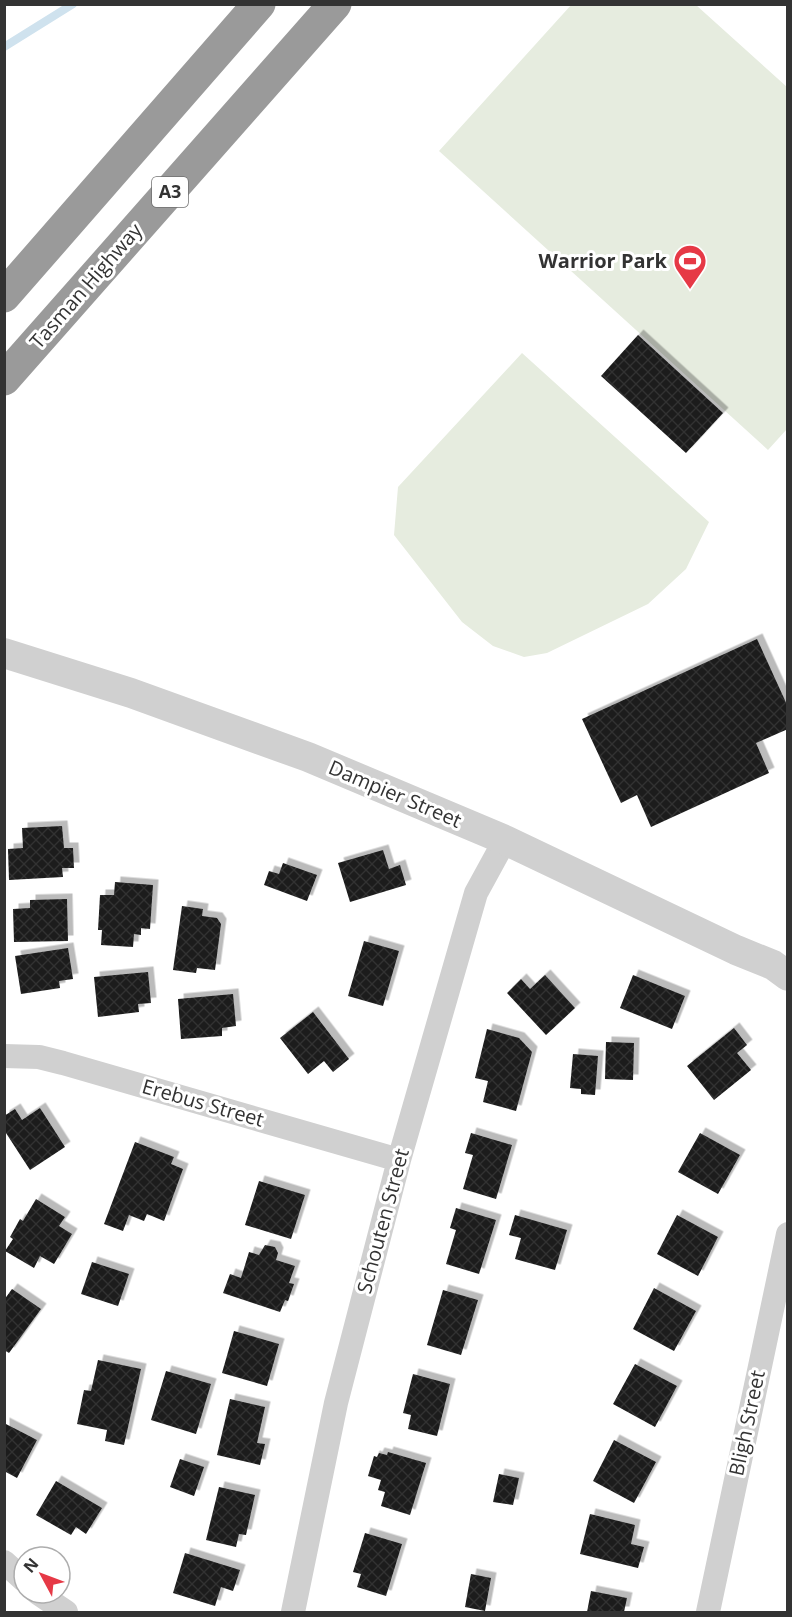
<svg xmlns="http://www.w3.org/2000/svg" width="792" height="1617" font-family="'Open Sans',sans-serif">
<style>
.grass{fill:#e6ecdf}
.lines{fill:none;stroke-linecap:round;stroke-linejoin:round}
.stream{stroke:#cfe2ee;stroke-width:8}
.building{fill:url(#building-cross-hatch);filter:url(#shadow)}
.minor{stroke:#d0d0d0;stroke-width:24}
.tertiary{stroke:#d0d0d0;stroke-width:30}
.motorway{stroke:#9a9a9a;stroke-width:33}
.labels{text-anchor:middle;stroke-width:6;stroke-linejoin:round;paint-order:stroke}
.shield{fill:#fff;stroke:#707070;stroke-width:1.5}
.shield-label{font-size:18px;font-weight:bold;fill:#333}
.poi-label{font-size:20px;font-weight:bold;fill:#333;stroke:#fff;text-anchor:end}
.street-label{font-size:20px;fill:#333;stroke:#fff}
</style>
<defs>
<pattern id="building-cross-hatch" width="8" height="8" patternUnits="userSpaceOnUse" patternTransform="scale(1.5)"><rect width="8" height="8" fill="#1a1a1a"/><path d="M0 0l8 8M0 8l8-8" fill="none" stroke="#333"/></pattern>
<filter id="shadow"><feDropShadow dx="5.5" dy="-5.5" stdDeviation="0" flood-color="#0004"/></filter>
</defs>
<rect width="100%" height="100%" fill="#fff"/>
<path class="grass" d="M572,4L696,5L787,87V429L768,450L439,151Z
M522,353L709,522L686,569L648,604L547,653L524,657L493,646L462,622L394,535L398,487Z"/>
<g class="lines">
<path class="stream" d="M4,47L73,4"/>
</g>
<path class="building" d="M638,335L723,413L686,453L601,376Z
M757,639L788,707V729L756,743L769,773L651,827L637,795L621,803L582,719Z
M62,826L64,848H73L74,868H62L63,877L9,880L8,849L23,848L22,828Z
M383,850L389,869L400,865L406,885L350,902L338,863Z
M283,863L317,875L307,901L264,885L269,871L279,874Z
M115,882L153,885L150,929L141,928V935L134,934L133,947L101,945L102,930H98L100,895H114Z
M67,899L68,941L14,942L13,909L30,908V900Z
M182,906L203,909L202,916L217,918L221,924L215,970L197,968L196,973L173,970Z
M364,941L399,951L383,1006L348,996Z
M68,948L73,979L59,981L60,988L21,994L15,956Z
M148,972L151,1003L138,1004L139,1012L98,1017L94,977Z
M545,975L575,1008L546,1035L507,993L521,979L530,989Z
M633,975L685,996L672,1029L620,1008Z
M233,994L236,1026L222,1028V1036L181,1039L178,999Z
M313,1012L349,1059L333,1072L324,1061L308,1074L280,1038Z
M734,1028L747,1045L737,1053L751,1070L714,1100L687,1066Z
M487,1029L519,1038L532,1052L516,1111L483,1102L488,1081L475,1078Z
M606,1042L634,1043L633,1080L605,1079Z
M573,1054L598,1056L595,1095L581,1094V1089L570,1088Z
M40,1108L65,1147L30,1170L4,1130V1116L15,1109L22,1120Z
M471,1133L512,1145L496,1199L463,1189L473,1155L465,1153Z
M700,1133L740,1155L718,1194L678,1172Z
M135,1142L174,1157L171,1164L183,1169L164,1221L147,1214L144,1221L129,1215L123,1231L104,1224Z
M259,1181L305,1195L291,1239L245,1225Z
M36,1199L65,1217L59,1226L72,1234L54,1264L40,1256L34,1268L5,1251L13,1239L10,1237L20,1219L23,1221Z
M456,1208L496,1220L479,1274L446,1264L456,1230L450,1228Z
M515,1215L567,1230L555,1270L515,1259L521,1238L509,1235Z
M677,1215L718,1237L698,1276L657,1254Z
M265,1245L275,1247L278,1253L276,1260L295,1266L289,1283L294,1284L288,1301L285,1300L280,1312L223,1293L230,1274L241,1278L249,1252L259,1255Z
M92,1262L129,1274L118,1306L81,1294Z
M654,1288L696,1311L674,1351L633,1329Z
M12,1289L41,1309L9,1353L4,1350V1300Z
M443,1290L478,1300L461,1355L427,1345Z
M234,1331L279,1344L267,1386L222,1373Z
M98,1360L141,1369L124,1445L105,1441L107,1430L77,1424L84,1390L91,1391Z
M635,1364L677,1386L655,1427L613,1404Z
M166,1371L211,1384L196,1434L151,1420Z
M413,1374L450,1384L437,1436L408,1429L411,1415L403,1413Z
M230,1399L265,1407L257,1443L265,1444L260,1465L217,1455Z
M4,1423L37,1440L17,1478L4,1471Z
M614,1440L656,1462L634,1503L593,1481Z
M388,1452L426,1463L410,1515L381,1506L385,1492L378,1490L381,1480L368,1476L374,1456L377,1457L379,1453L387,1455Z
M180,1459L204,1467L194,1496L170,1487Z
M499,1474L519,1478L513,1505L493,1502Z
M56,1481L102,1508L86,1534L76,1527L71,1535L36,1515Z
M219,1487L255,1495L246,1535L239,1534L236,1547L206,1540Z
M590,1514L635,1525L631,1544L644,1547L638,1568L580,1554Z
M365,1533L402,1544L386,1596L357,1587L361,1574L353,1572Z
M185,1553L240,1570L233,1591L221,1587L215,1606L173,1593Z
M471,1574L491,1578L485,1611L465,1607Z
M591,1591L627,1598L624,1612H587Z"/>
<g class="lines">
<path class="minor" d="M4,1056L39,1057L63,1063L399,1160
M4,1562L24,1580
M38,1593L66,1612
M293,1612L336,1403L399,1160L476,893L505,840
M708,1612L788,1234"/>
<path class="tertiary" d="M4,653L131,693L308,757L505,840L736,950L773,965L788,976"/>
<path class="motorway" d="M4,296L259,4
M4,379L335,4"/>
</g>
<defs>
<symbol id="stadium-pin" viewBox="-11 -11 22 30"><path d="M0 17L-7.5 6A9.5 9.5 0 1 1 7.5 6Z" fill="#e63946" stroke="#fff"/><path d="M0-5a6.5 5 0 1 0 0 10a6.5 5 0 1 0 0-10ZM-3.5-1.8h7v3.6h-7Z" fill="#fff"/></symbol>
</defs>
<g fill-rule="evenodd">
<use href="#stadium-pin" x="671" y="242" width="38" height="52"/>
</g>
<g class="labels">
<rect class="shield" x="152" y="177" width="36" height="30" rx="4.5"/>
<g class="shield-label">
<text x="170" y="198">A3</text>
</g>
<g class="poi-label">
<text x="667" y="268">Warrior Park</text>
</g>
<g class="street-label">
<text transform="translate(86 286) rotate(-49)" y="7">Tasman Highway</text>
<text transform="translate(395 794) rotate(23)" y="7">Dampier Street</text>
<text transform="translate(203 1103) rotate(16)" y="7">Erebus Street</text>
<text transform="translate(383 1221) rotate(-75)" y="7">Schouten Street</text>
<text transform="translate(747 1423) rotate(-78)" y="7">Bligh Street</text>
</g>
</g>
<rect width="792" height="1617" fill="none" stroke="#333333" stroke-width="12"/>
<g transform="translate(42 1575) rotate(311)"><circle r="28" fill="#ffffff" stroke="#adadad" stroke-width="1.5"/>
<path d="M0-4.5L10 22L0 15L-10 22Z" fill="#e63946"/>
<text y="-9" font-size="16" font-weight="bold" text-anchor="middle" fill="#333333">N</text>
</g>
</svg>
